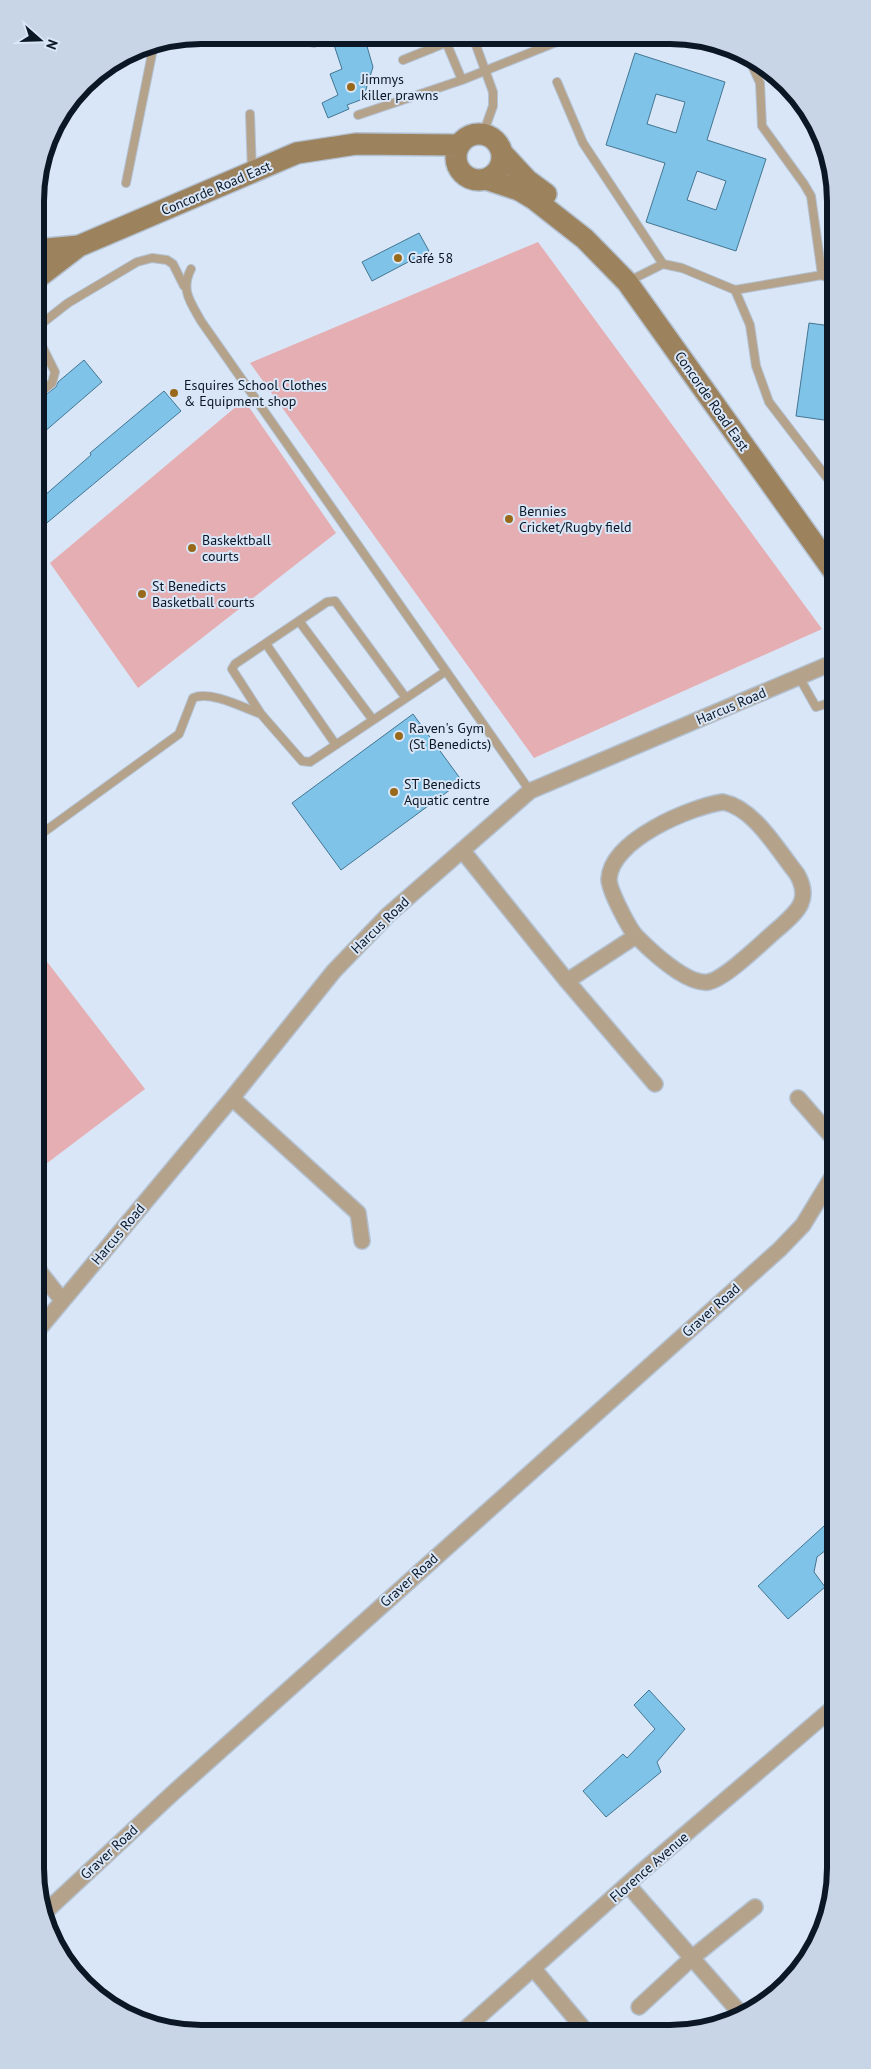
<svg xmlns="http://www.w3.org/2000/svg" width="871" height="2069" font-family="'PT Sans',sans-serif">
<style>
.green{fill:#e5aeb2}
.building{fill:#7fc3e9;stroke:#447692;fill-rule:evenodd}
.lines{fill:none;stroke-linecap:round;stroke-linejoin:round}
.service-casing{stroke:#b3c1d1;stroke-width:10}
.minor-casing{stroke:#b3c1d1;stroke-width:18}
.secondary-casing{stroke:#b3c1d1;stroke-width:24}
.service{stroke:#b5a28a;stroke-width:8}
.minor{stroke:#b5a28a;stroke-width:15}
.secondary{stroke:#9d825e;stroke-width:21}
.poi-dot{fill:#99691b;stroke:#d8e6f7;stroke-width:2}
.labels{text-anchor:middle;stroke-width:4;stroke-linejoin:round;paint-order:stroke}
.poi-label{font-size:14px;fill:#0b1725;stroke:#d8e6f7;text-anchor:start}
.street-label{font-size:14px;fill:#0b1725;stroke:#d8e6f7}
.rim{fill:none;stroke:#0b1725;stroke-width:6}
</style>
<rect width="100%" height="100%" fill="#d8e6f7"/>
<path class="green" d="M538,242L822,629L534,758L250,363Z
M244,400L336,533L138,688L50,563Z
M38,950L145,1089L38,1170Z"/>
<path class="building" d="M360,36H364L373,67L363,99L347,105L349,109L328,118L322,103L338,95L330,74L342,69L334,45Z
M635,53L725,82L707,140L766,159L736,251L646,222L665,163L606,145ZM656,94L685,102L676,133L647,124ZM697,171L726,181L716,210L687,200Z
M419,233L429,251L372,281L362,262Z
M809,323L831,326V421L796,416Z
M84,360L102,382L36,439V402L56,387L58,382Z
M164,391L181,411L36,532V503L91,455L90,453Z
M413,714L462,781L341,870L292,803Z
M835,1516V1543L817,1557L814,1572L825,1587L788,1619L758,1586Z
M649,1690L685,1729L657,1762L661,1772L606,1817L583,1791L623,1754L627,1758L655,1729L634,1705Z"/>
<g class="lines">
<defs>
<path id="service" d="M284,36L314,43L316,36
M426,36L431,49
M473,37L493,92V106L483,134
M446,42L462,80
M403,60L460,37
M750,61L760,83L762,126L804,184L811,196L822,275
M557,82L583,143L663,264
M250,114L252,172
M358,115L462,80L569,37
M126,183L154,44
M191,269C180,290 191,303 201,321L530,791
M629,281L663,264L682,268L735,290L750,325L756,366L769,402L831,483
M735,290L822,275L831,280
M36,328L68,303L137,262L152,258L167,260L173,264L184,286
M36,334L55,372L52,383L36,396
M299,621L373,720
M266,644L336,745
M799,677L816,707L832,702
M406,698L335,601L327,602L235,664L232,669L261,714L302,761L310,762C355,732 401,702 446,671
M37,837L179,734L193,698C210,690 244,708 261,714"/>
<path id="minor" d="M723,802C754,808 777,849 797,874C811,899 799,910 780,927C764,940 726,979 708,982C687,985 652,952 637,937C629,929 609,890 609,879C611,840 690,807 723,802Z
M462,850L567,981L636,936
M567,981L655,1084
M232,1098L358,1213L362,1241
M798,1098L833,1138
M39,1271L62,1300
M39,1329L232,1098L334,971L388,915L530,791L832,663
M628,1885L742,2015
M42,1915L173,1793L780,1249L803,1225L834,1174
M533,1968L584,2029
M639,2007L693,1957L755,1907
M464,2030L640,1873L835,1706"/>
<path id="secondary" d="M456 157a23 23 0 1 1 46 0a23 23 0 1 1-46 0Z
M502,153L527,180L546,194
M486,179L519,190L534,199L585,239L627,282L832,569
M36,250L79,246L297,153L356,144L459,145
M36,279L79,246"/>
</defs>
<use href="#service" class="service-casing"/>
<use href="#minor" class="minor-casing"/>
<use href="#secondary" class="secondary-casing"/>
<use href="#service" class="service"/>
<use href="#minor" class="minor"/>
<use href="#secondary" class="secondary"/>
</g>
<g class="poi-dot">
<circle cx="351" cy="87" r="5"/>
<circle cx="398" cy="258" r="5"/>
<circle cx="174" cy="393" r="5"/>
<circle cx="509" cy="519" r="5"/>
<circle cx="192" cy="548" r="5"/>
<circle cx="142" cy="594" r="5"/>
<circle cx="399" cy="736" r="5"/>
<circle cx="394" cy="792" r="5"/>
</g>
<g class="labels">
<g class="poi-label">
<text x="361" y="84">Jimmys<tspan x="361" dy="16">killer prawns</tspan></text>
<text x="408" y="263">Café 58</text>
<text x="184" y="390">Esquires School Clothes<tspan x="184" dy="16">&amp; Equipment shop</tspan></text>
<text x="519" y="516">Bennies<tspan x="519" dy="16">Cricket/Rugby field</tspan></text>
<text x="202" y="545">Baskektball<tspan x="202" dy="16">courts</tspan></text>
<text x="152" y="591">St Benedicts<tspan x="152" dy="16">Basketball courts</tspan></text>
<text x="409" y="733">Raven's Gym<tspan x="409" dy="16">(St Benedicts)</tspan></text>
<text x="404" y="789">ST Benedicts<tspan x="404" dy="16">Aquatic centre</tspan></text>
</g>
<g class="street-label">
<text transform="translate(216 188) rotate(-23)" y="5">Concorde Road East</text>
<text transform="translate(712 401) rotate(55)" y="5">Concorde Road East</text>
<text transform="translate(731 706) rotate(-23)" y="5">Harcus Road</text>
<text transform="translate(380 925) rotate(-44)" y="5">Harcus Road</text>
<text transform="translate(118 1234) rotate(-50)" y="5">Harcus Road</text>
<text transform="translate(711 1310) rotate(-42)" y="5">Graver Road</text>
<text transform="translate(409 1580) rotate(-42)" y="5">Graver Road</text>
<text transform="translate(109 1852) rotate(-43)" y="5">Graver Road</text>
<text transform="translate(649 1867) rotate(-41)" y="5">Florence Avenue</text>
</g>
</g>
<path d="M0 0H871V2069H0ZM201 44H670A157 157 0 0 1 827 201V1868A157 157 0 0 1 670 2025H201A157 157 0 0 1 44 1868V201A157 157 0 0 1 201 44Z" fill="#c8d5e6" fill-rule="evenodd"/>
<path class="rim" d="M201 44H670A157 157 0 0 1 827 201V1868A157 157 0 0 1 670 2025H201A157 157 0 0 1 44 1868V201A157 157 0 0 1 201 44Z"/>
<g transform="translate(40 40) rotate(110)" stroke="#d8e6f7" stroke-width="4" paint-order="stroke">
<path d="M0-4L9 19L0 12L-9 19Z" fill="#0b1725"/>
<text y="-8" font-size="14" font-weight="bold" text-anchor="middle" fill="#0b1725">N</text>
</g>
</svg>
